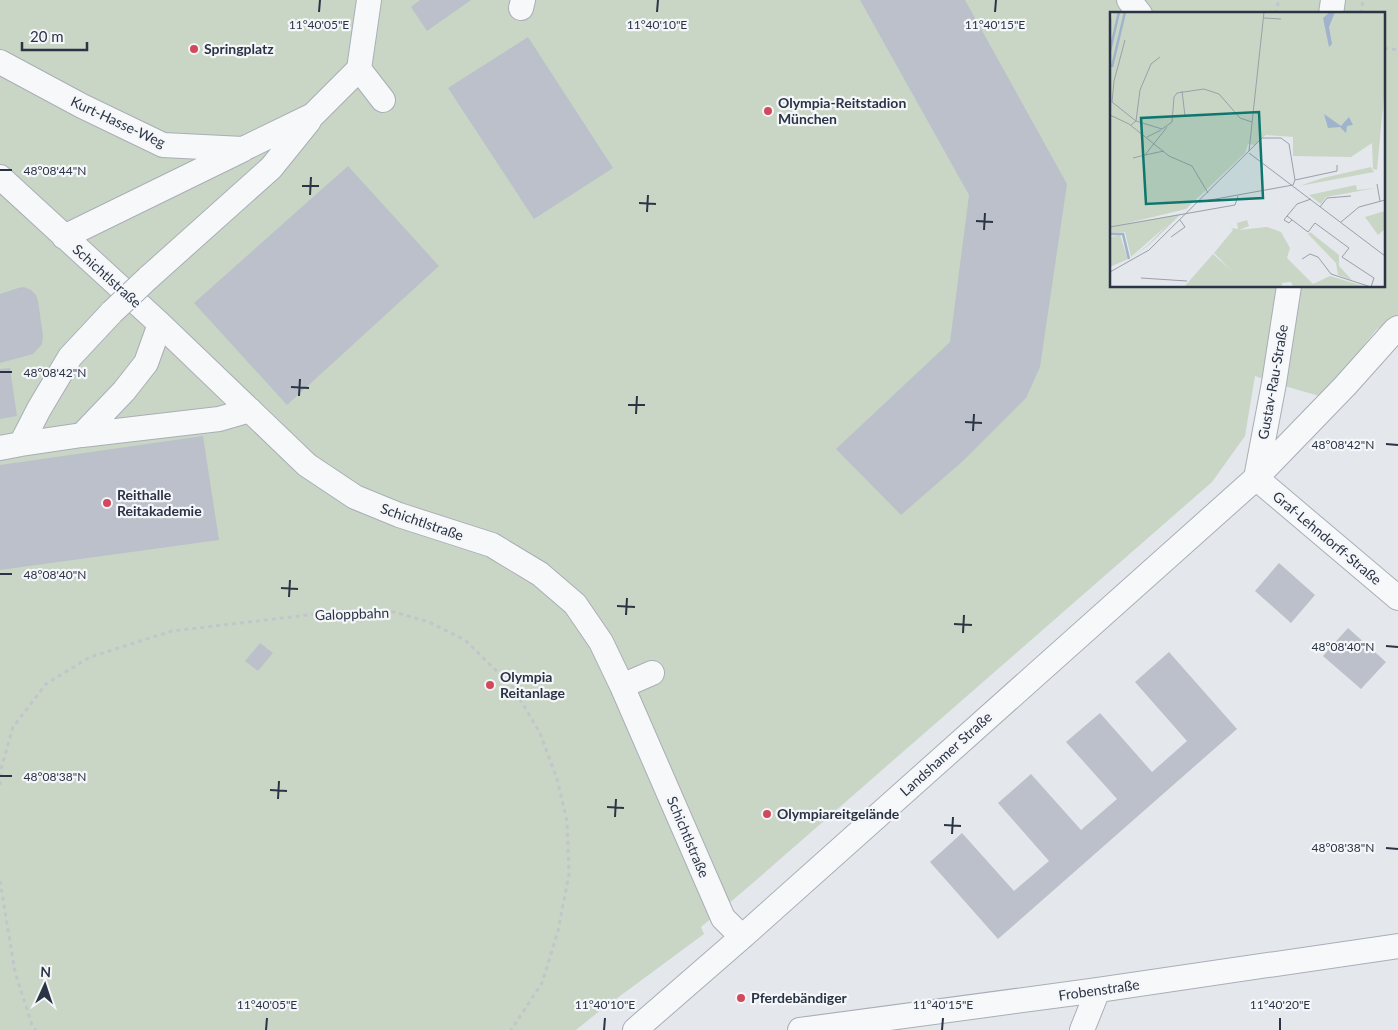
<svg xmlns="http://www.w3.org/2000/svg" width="1398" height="1030" font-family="Lato,sans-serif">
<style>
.green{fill:#c9d6c5;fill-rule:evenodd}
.building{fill:#bbc0ca}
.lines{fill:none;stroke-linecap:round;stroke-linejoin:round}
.minor-casing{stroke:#a9aeb7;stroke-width:26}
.path{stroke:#c2c5cb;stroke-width:3;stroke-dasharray:4 4;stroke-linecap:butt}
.minor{stroke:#f7f8fa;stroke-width:24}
.minor-bridge-casing{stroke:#a9aeb7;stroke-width:26;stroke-linecap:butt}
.minor-bridge{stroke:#f7f8fa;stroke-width:24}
.ticks{fill:none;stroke:#2b3445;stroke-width:2}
.poi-dot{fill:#d1495b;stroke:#f4f6f9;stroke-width:2}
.labels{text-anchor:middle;stroke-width:4.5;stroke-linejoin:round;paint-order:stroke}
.poi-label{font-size:14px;font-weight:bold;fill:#2b3445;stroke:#f4f6f9;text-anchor:start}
.street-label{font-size:14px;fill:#2b3445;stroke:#f4f6f9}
.inset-river{fill:none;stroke:#9fb4cc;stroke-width:2.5}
.inset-road{fill:none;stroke:#9a9fa9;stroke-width:1}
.view{fill:#0f766e;fill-opacity:0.15;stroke:#0f766e;stroke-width:2.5}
.inset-edge{fill:none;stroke:#2b3445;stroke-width:2.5}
.ticks-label{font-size:12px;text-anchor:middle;fill:#2b3445;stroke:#f4f6f9;stroke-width:4.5;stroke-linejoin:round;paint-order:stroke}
</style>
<rect width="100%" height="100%" fill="#e4e7ec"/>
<path class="green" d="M0,0H1398V316L1376,330L1323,397L1274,383L1255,376L1245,436L1212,482L747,888L701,927L704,934L597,1013L576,1030H0ZM1112,14H1384V286H1112Z"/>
<path class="building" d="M420,0H471L427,31L411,7Z
M860,0H965L1067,184L1040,367L1026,398L964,460L901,515L836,449L950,342L969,195Z
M528,37L613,168L534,219L448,88Z
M348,166L439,266L287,405L194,303Z
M24,287L31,290L36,295L38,301L43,336L42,344L33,354L0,363V294L18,288Z
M10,368L17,416L0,419V369Z
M203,436L219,540L0,570V465Z
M1279,563L1315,595L1291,623L1255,591Z
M1348,628L1386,662L1361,689L1323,656Z
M260,643L273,653L258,671L245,661Z
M1169,652L1237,729L998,939L930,862L962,833L1014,891L1049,861L998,803L1031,774L1081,830L1117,799L1066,742L1100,713L1152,772L1187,741L1135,682Z"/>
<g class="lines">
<defs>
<path id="minor" d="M1129,0L1140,14
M521,8L523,0
M1331,14L1333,0
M0,62L82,106L163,145L243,149L313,115L359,69L369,0
M359,69L383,100
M0,177L160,324L307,465L355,497L399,515L492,545L540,574L575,604L601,642L622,686L723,918L742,937
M64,237L242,150
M148,278L271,168L309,121
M82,435L124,391L146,363L160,324
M21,444L82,435L219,419L250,410
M0,448L21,444L39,409L70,357L112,312
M1256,478L1274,383L1289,286
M1256,478L1398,598
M622,686L652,673
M635,1030L742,937L1256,478L1345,386L1395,330L1398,328
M800,1030L1098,990L1398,946
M1082,1030L1098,990"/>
</defs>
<use href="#minor" class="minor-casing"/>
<path class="path" d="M1275,14L1279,0
M1361,14L1363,0
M1384,48L1398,50
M0,785L1,769L13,727L46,684L90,657L172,631L342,611L394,612L429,622L465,640L512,686L540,733L557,779L567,821L569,874L558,931L542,983L511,1030
M0,881L15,972L32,1025L36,1030"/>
<use href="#minor" class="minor"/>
<defs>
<path id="minor-bridge" d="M112,312L148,278"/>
</defs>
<use href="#minor-bridge" class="minor-bridge-casing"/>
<use href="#minor-bridge" class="minor-bridge"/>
</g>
<path class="ticks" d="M319,12L320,0M657,12L658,0M995,12L996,0M0,170H12M302,186H319M310,195L311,177M639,203L656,204M647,212L648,195M976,221L993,222M984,230L985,213M0,372H12M291,387L309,388M299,396L300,379M628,405H645M636,414L637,396M965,422L982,423M973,431L974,414M1386,444L1398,445M0,574H12M281,588L298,589M289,597L290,580M617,606L635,607M626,615L627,598M954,624L972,625M963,633L964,615M1386,646L1398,647M0,776H12M270,790L287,791M278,799L279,781M607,807L624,808M615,817L616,799M944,825L961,826M952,834L953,817M1386,848L1398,849M266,1030L267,1018M604,1030L605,1018M942,1030L943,1018M1280,1030V1018"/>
<g class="poi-dot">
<circle cx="194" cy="49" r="5"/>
<circle cx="768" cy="111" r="5"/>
<circle cx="107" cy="503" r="5"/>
<circle cx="490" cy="685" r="5"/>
<circle cx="767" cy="814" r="5"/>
<circle cx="741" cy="998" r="5"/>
</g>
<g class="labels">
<g class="poi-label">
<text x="204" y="54">Springplatz</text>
<text x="778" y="108">Olympia-Reitstadion<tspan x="778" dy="16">München</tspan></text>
<text x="117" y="500">Reithalle<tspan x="117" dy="16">Reitakademie</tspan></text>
<text x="500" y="682">Olympia<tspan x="500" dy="16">Reitanlage</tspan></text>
<text x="777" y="819">Olympiareitgelände</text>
<text x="751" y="1003">Pferdebändiger</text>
</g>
<g class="street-label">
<text transform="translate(118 122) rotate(25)" y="5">Kurt-Hasse-Weg</text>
<text transform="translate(107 276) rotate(42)" y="5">Schichtlstraße</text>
<text transform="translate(1273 382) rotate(-80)" y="5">Gustav-Rau-Straße</text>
<text transform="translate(422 522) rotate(19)" y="5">Schichtlstraße</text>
<text transform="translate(1327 538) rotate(40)" y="5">Graf-Lehndorff-Straße</text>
<text transform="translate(352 614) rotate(-2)" y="5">Galoppbahn</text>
<text transform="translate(946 754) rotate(-42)" y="5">Landshamer Straße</text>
<text transform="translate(688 837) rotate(67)" y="5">Schichtlstraße</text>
<text transform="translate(1099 990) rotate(-8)" y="5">Frobenstraße</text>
</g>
</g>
<g transform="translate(1110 12)">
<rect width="275" height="275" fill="#e4e7ec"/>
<path d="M3,0H275V73L267,158L263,157L262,131L241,145L183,144V125L156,123L144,133L138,132L135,141L76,197L14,212L71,202L39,233L22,246L39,232L56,214L21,245L15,220L0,221V12ZM261,155L264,160L189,174L213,166ZM246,173L247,178L266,176L216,185L211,192L199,183ZM275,199V217L268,223L255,205ZM137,208L139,214L129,218L157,215L171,220L180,236L177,246L203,272L220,264L257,275H183L181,270L172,271V275H74L103,242L122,259L104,241L123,218L121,216L128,217L127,211ZM200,220L229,243V254L242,268L228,263L226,251L198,222ZM10,223L18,247L0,255V225Z" fill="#c9d6c5"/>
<path d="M220,0H225L219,15L222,32L219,35L213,6ZM214,102L231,114L239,105L243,113L237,114L236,121L230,115L218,116Z" fill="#9fb4cc"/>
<path class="inset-river" d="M0,39L9,0M2,55L15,0M0,222H13L19,247"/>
<path class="inset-road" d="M154,6L171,7M15,28L4,69L2,90L26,109L21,113M50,45L41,52L30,78L26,109L52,117L62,110L64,85L67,81L94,77L109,82L130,106L142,110M72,79L75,104M0,103L19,112L59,144L82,154L98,181M37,125L51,118M139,139L154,0M139,141L275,244M35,143L54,139M23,146L35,143L57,115M185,168L227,159V153M267,172L270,189M201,187L187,192L177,204L198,220L205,211L239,236L232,245L264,266L261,275M89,190L183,173M210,195L217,186L241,184M177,204L174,208L179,211L182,208M231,210L249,195L275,188M0,215L125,193L128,184M61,225L75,215L70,208M192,247L200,242L208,245L221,262L261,275M0,260L39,238L152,126H171L179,132L185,168L183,173M31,266L77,269"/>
<path class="view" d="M149,100L153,186L36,192L31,106Z"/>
<rect width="275" height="275" class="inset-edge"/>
</g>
<g class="ticks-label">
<text x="319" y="29">11°40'05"E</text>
<text x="657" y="29">11°40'10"E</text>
<text x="995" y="29">11°40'15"E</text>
<text x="55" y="175">48°08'44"N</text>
<text x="55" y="377">48°08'42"N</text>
<text x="1343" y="449">48°08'42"N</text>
<text x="55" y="579">48°08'40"N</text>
<text x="1343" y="651">48°08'40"N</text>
<text x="55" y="781">48°08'38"N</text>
<text x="1343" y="852">48°08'38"N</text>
<text x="267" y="1009">11°40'05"E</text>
<text x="605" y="1009">11°40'10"E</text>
<text x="943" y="1009">11°40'15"E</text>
<text x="1280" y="1009">11°40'20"E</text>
</g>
<g transform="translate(45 985) rotate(3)" stroke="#f4f6f9" stroke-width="4" paint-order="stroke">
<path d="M0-4L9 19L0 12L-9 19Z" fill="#2b3445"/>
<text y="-8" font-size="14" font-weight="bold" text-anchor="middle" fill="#2b3445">N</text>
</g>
<path d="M22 42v8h65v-8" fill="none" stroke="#2b3445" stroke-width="2.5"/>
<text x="30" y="42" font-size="15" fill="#2b3445" stroke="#f4f6f9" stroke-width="4" paint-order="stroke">20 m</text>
</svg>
